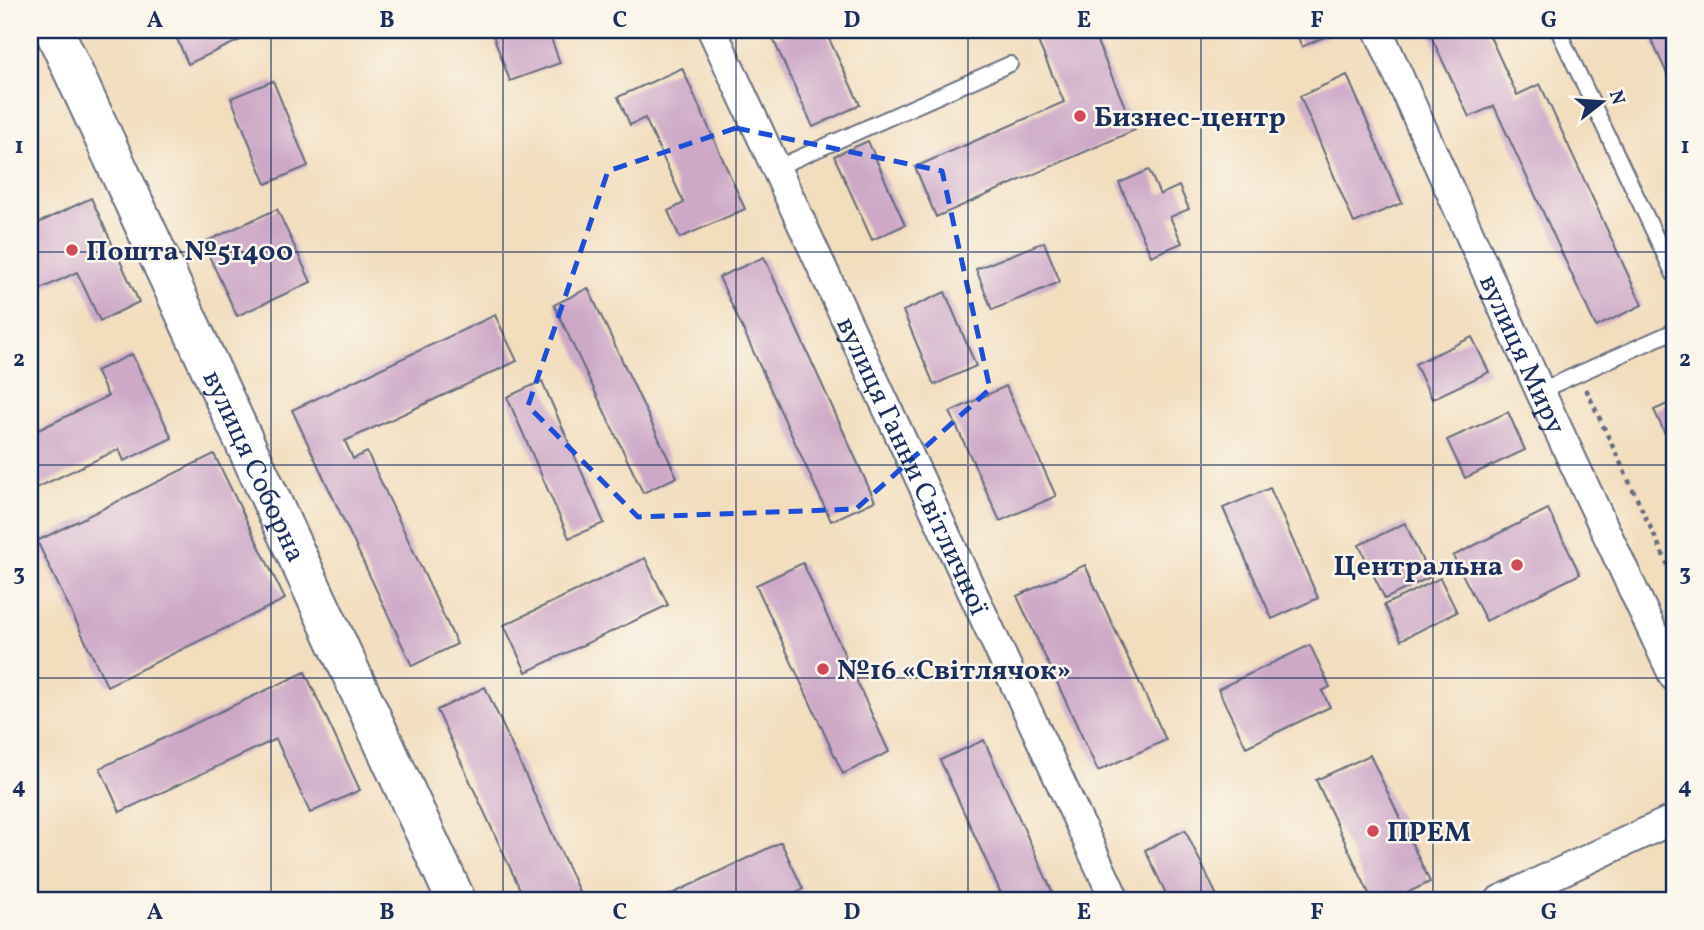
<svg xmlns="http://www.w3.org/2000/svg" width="1704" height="930" font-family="Vollkorn,serif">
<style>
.building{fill:#cda8c7}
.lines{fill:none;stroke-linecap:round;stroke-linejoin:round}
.lane-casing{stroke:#666c7f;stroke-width:18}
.street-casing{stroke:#666c7f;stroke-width:32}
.secondary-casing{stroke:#666c7f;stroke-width:42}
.path{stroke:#666c7f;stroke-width:4.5;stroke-dasharray:5 5;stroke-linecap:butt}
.lane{stroke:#fff;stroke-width:14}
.street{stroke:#fff;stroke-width:28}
.secondary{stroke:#fff;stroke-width:38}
.marked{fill:none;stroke:#1d4ed8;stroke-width:5;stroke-dasharray:14 9;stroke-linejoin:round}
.grid{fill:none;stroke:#1b2f5e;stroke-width:2;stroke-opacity:0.55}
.poi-dot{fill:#d1495b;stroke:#fbf7ec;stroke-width:2.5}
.labels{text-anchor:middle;stroke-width:5;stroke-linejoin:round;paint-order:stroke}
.poi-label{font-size:28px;font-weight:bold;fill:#1b2f5e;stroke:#fbf7ec;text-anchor:start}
.street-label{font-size:28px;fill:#1b2f5e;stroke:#fbf7ec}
.neatline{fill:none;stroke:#1b2f5e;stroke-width:2.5}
.grid-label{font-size:23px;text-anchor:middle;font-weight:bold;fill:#1b2f5e}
</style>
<rect width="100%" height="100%" fill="#fbf7ec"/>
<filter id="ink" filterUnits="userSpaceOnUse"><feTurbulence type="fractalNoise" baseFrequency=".0143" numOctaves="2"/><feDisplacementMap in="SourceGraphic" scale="14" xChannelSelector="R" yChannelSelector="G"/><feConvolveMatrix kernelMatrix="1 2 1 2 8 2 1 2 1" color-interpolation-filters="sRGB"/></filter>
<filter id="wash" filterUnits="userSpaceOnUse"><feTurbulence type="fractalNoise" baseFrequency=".00686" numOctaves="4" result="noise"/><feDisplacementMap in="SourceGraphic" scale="28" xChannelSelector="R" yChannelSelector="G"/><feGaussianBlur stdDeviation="1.57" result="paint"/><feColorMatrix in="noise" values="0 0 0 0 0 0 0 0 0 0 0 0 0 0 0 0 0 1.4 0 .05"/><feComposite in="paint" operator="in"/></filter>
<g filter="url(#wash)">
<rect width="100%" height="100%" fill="#f2ddbd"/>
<g id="blocks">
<path class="building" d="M173,30H262L188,64Z
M491,30H548L560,63L510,81Z
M794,30H825L860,105L813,127L773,39Z
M1033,30H1092L1135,130L936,217L915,167L1064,102Z
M1295,30H1326L1329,35L1302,47Z
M1428,30H1487L1517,95L1540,84L1642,305L1596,327L1494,106L1469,117Z
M1647,30H1674V89Z
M682,68L745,209L680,238L668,211L684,203L645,118L630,125L618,97Z
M1347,75L1402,203L1354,223L1300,96Z
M273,81L308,166L266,184L231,98Z
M868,141L905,225L872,240L834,156Z
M1149,170L1160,195L1179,186L1189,209L1170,217L1182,243L1151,256L1119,183Z
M91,198L139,302L100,321L77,272L30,294V227Z
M277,209L311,282L237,316L203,243Z
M1044,242L1060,282L992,310L976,269Z
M764,257L875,501L831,521L719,277Z
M588,288L677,477L643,493L554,305Z
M945,292L976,366L934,385L903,311Z
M495,315L517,361L345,441L353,459L367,452L457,644L412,666L292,410Z
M1472,337L1489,372L1432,399L1415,364Z
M132,354L172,438L124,461L119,449L30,491V434L108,396L96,371Z
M542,381L604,523L569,538L507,397Z
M1006,386L1056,496L1000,521L950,412Z
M1674,401V453L1654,410Z
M1508,412L1525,450L1465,478L1447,440Z
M214,454L285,599L107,686L37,541Z
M1270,488L1318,598L1272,619L1223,508Z
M1548,509L1580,574L1486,621L1453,556Z
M1405,523L1430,577L1385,599L1359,545Z
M645,558L668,605L526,672L504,625Z
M803,563L889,752L843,774L756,585Z
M1085,565L1166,740L1098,771L1017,596Z
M1440,578L1457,612L1401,640L1384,605Z
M1310,645L1330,687L1322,691L1330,707L1246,747L1218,689Z
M305,672L360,790L310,813L276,739L120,812L100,768Z
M485,687L583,900H525L437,710Z
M984,740L1056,900H1004L940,760Z
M1370,755L1430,882L1392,900H1372L1316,780Z
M1185,830L1219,900H1169L1145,850Z
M781,842L803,889L780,900H659Z"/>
</g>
</g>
<g filter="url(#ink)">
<use href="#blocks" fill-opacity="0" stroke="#666c7f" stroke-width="2"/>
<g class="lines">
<defs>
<path id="lane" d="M1558,30L1674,275
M776,168L1010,64
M1540,391L1674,331"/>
<g id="street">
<path id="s1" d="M712,30L1115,900"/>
<path id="s2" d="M1378,30L1540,391L1674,677"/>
<path d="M1500,900L1674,819"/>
</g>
<g id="secondary">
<path id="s3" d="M54,30L456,900"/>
</g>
</defs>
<use href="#lane" class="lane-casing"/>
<use href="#street" class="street-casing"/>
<use href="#secondary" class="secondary-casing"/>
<path class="path" d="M1586,389L1674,578"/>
<use href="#lane" class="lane"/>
<use href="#street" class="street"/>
<use href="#secondary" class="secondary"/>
</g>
</g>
<path class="marked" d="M736,128L942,171L990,389L856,509L638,517L528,406L608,171Z"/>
<path class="grid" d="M271,30V900M503,30V900M736,30V900M968,30V900M1201,30V900M1433,30V900M30,252H1674M30,465H1674M30,678H1674"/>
<g class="poi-dot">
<circle cx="1080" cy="116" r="7"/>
<circle cx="72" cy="250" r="7"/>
<circle cx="1517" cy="565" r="7"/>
<circle cx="823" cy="669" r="7"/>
<circle cx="1373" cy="831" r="7"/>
</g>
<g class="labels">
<g class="poi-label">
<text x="1094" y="126">Бизнес-центр</text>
<text x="86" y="260">Пошта №51400</text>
<text x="1503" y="575" text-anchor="end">Центральна</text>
<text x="837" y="679">№16 «Світлячок»</text>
<text x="1387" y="841">ПРЕМ</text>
</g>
<g class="street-label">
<text dy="10" stroke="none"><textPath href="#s2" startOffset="355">вулиця Миру</textPath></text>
<text dy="10" stroke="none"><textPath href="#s3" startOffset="480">вулиця Соборна</textPath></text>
<text dy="10" stroke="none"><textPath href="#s1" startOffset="480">вулиця Ганни Світличної</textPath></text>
</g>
</g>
<rect width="1704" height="930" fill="none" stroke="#fbf7ec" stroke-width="77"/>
<g transform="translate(1602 102) rotate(73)" stroke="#fbf7ec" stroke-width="5" paint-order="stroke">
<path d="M0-5L12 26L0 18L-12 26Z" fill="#1b2f5e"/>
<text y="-10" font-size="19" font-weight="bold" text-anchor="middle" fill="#1b2f5e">N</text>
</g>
<rect x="38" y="38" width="1628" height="854" class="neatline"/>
<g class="grid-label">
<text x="155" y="27">A</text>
<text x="387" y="27">B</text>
<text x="620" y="27">C</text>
<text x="852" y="27">D</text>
<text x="1084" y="27">E</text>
<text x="1317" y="27">F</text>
<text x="1549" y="27">G</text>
<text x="19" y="153">1</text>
<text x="1685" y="153">1</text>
<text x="19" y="366">2</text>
<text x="1685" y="366">2</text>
<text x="19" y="580">3</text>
<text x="1685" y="580">3</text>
<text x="19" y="793">4</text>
<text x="1685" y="793">4</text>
<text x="155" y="919">A</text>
<text x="387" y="919">B</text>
<text x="620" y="919">C</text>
<text x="852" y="919">D</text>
<text x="1084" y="919">E</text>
<text x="1317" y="919">F</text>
<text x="1549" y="919">G</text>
</g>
</svg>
